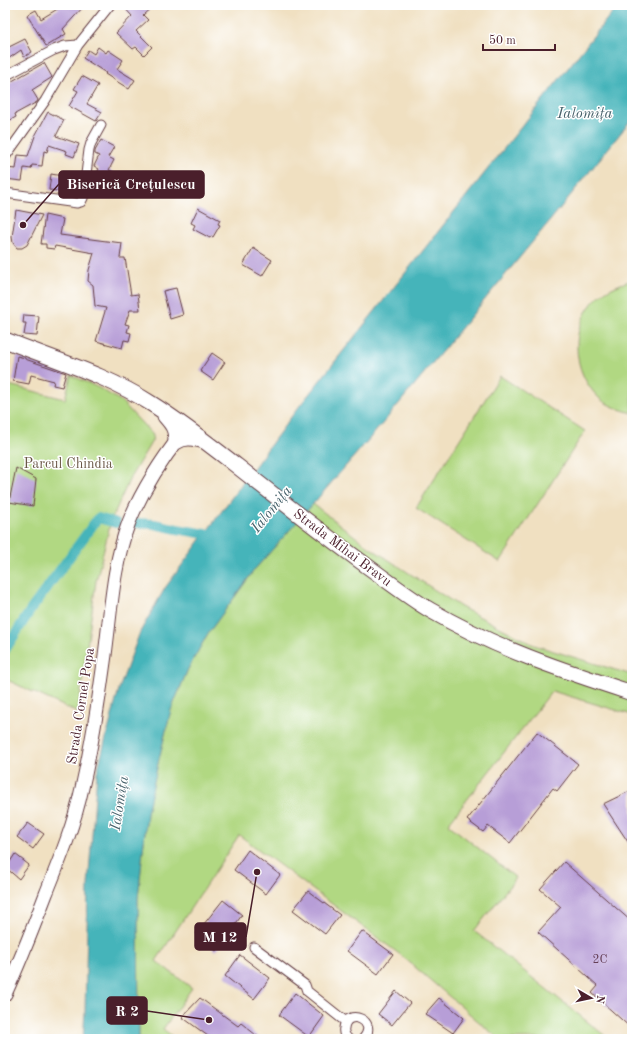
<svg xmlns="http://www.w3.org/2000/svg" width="637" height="1044" font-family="'Old Standard TT',serif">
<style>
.green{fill:#b1d882;stroke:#7e7c56}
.water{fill:#44b4ba;stroke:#476a72}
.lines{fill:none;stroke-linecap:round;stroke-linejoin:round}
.canal{stroke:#44b4ba;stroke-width:10}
.building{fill:#b79ed7}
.street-casing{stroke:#633c42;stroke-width:11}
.secondary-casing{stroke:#633c42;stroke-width:15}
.primary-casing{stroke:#633c42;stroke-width:17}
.street{stroke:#fff;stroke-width:9}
.secondary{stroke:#fff;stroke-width:13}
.primary{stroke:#fff;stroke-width:15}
.labels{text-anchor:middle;stroke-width:3;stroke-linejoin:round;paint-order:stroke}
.number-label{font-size:12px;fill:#653f56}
.park-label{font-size:14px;fill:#695645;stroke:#fff}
.street-label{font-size:14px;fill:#4a1f2b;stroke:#fff}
.water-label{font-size:15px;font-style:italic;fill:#47626b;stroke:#fff}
.leader{fill:none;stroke:#4a1f2b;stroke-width:1.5}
.callout-dot{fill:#4a1f2b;stroke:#fff;stroke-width:1.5}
.callout{fill:#4a1f2b;stroke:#4a1f2b;stroke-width:1.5}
.callout-label{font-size:15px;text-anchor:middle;font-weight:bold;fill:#fff}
</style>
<rect width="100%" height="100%" fill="#fff"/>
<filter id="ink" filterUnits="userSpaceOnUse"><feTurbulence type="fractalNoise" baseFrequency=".025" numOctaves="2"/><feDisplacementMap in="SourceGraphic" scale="8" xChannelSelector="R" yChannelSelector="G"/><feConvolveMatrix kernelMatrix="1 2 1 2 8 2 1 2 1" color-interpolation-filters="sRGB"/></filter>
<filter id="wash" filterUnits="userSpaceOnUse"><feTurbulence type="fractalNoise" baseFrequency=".012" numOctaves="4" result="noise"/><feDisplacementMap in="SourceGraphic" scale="16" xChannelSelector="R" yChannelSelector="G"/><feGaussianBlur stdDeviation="0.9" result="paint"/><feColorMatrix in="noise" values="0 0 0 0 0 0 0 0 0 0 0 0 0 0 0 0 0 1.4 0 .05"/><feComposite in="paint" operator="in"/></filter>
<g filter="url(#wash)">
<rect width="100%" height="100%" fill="#f0e0c1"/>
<path class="green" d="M629,281H632V413C621,410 608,406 599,398C571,371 569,326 597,298C605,290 618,285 629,281Z
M71,375L99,388L121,401L153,435L152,441L130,478L111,521L96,581L78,713L5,679V384L65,399Z
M500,376L585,431L500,562L416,508Z
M313,504L369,547L461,607L534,645L632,675V715L552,691L448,824L516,878L474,931L609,1039H499L402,956L239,835L156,961L192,988L163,1029L176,1039H139L138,898L147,813L159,759L171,710L188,669L207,635L255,569Z"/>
<path class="water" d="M618,5H632V119L549,222L383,423L313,504L255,569L207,635L188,669L171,710L159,759L147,813L138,898L139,1039H83L85,1012L88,885L97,772L119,689L140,632L165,588L294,413Z"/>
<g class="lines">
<path class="canal" d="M135,523L154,524L177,529L218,536
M5,650L30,611L98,518L116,523"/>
</g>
<g id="blocks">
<path class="building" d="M55,5H85L63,29L66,34L46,46L27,15L36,10L41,19L59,8Z
M122,5H154L143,15L148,20L136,31L152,47L144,55L136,47L133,49L116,33L132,16Z
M25,39L32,52L24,57L21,50L5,61V49Z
M98,47L106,53L108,50L123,60L117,69L135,80L129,89L105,74L106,73L83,58L88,50L94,54Z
M44,63L52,77L51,78L32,90L38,100L37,102L15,114L16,117L5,123V85Z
M82,76L98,85L87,104L102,112L96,121L69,106L78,91L74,89Z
M48,112L64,120L56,136L79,144L74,157L66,154L67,151L49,145L47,152L44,151L42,166L32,165L31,169L24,168L22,181L5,179V168L16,169L18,155L28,156L35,136Z
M101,140L114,147L108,157L114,160L109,170L113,172L109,180L110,181L104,192L91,185L99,169L94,166L99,156L95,154V151Z
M51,174L68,177L66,192L49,190Z
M198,208L220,220L218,224L220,225L213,237L211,236L210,238L193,229L195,225L191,223Z
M16,210L42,215L27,245L22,248H17L13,243L12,237Z
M45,215L63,219L60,235L122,243L120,258H125L131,295L138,294L140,310H130L125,324L129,325L127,332L131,333L129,341L124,340L122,348L96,341L106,308L95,306L93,285L88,281L89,270L94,253L55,246L54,249L46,248V244H41Z
M253,248L272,260L262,276L243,265Z
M176,288L183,315L170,319L163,291Z
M24,315L39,316L37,336L24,335L26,323H23Z
M212,353L225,362L213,380L200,371Z
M17,356L25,358V359L66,373L62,387L53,385L54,381L31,375L29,384L13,381Z
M16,468L36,479L33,506L9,502Z
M537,732L578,764L557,791L553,788L510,843L488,826L483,832L467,820Z
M632,790V848L603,804Z
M28,823L44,834L33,849L17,837Z
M248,850L280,875L266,894L234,870Z
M15,854L29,865L19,879L6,868Z
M564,862L632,922V1029L592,993L598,986L538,932L561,907L540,889Z
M308,891L340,915L325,934L293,910Z
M223,900L242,915L216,951L196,934Z
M362,931L393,954L378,974L347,951Z
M240,955L270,978L254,999L225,976Z
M396,991L410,1003L392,1025L378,1014Z
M295,993L324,1016L309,1037L279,1015Z
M200,998L238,1026L241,1023L261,1039H212L182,1017Z
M439,998L464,1018L453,1033L425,1014Z"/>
</g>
</g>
<g filter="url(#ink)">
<use href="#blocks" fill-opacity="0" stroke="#633c42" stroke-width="1"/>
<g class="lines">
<defs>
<path id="street" d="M5,76L54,50L65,46L78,45
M5,157L45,101L78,45L110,5
M5,193L77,203L81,202L83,198L89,150L91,143L101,125
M254,947L305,985L307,991L346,1022
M348,1039C345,1036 343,1032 344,1028C346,1007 380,1021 363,1039"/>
<path id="secondary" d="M5,994C20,962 33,928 46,894C60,859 74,825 82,788C92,744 99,700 105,655C111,610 113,564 129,522C143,488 160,462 182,434"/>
<path id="primary" d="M5,340C55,360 107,375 152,404C182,423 210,445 237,466C280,500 323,534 367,566C388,581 408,597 430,610C495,648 561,670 632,693
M165,416C173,425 176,429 176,442C185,436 194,438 204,441"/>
</defs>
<use href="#street" class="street-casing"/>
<use href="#secondary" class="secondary-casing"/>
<use href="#primary" class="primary-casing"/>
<use href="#street" class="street"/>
<use href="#secondary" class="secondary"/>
<use href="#primary" class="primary"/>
</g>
</g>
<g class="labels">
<g class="number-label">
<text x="600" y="963">2C</text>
</g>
<g class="park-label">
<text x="68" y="468">Parcul Chindia</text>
</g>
<g class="street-label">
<text transform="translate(343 547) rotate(37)" y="5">Strada Mihai Bravu</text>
<text transform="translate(80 706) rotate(-81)" y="5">Strada Cornel Popa</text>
</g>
<g class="water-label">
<text x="585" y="118">Ialomița</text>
<text transform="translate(271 509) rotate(-51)" y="5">Ialomița</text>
<text transform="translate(119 803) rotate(-81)" y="5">Ialomița</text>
</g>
</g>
<path class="leader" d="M23 225L59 184M257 872L246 937M209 1020L147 1011"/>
<g class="callout-dot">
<circle cx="23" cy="225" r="4"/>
<circle cx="257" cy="872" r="4"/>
<circle cx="209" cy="1020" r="4"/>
</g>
<g class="callout">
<rect x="59" y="171" width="145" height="27" rx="4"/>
<rect x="195" y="923" width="51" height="27" rx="4"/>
<rect x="107" y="997" width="40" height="27" rx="4"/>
</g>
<g class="callout-label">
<text x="131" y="189">Biserică Crețulescu</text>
<text x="220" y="942">M 12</text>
<text x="127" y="1016">R 2</text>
</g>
<rect width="637" height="1044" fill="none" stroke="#fff" stroke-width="20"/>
<g transform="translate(591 998) rotate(99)" stroke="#ffffff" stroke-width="3" paint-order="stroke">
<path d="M0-3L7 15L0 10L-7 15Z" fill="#4a1f2b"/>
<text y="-6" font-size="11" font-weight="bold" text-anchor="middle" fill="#4a1f2b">N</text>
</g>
<path d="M483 44v6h72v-6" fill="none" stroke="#4a1f2b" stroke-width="2"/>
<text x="489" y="44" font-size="12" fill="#4a1f2b" stroke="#ffffff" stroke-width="3" paint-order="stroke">50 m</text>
</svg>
